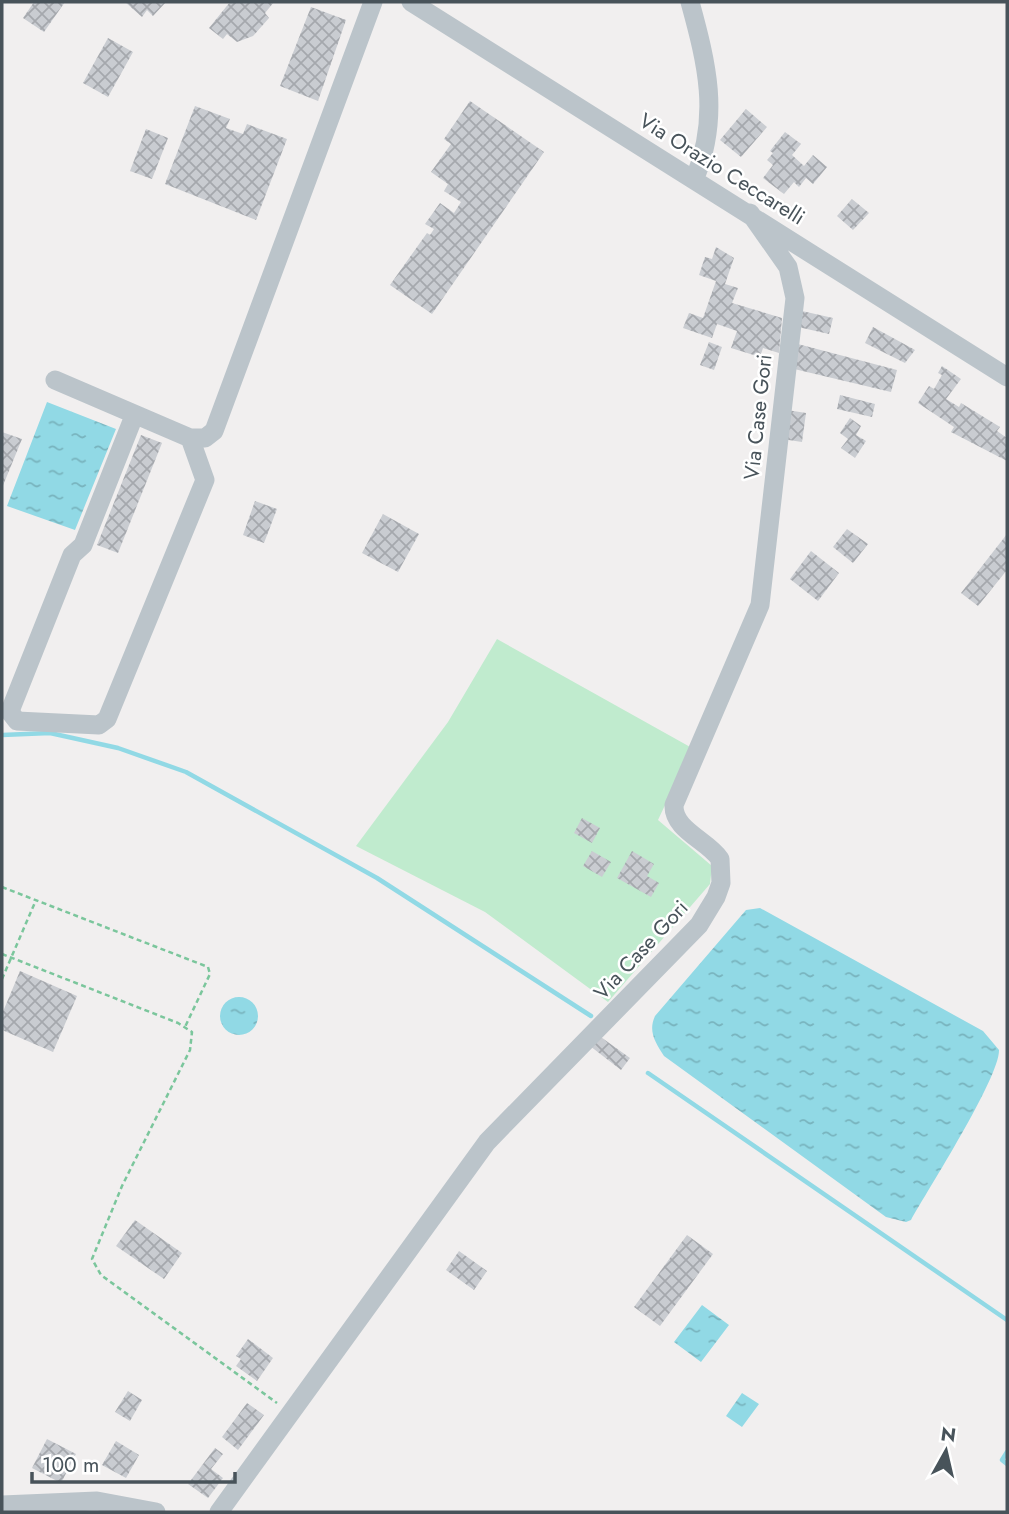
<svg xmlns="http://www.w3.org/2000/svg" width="1009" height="1514" font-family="Jost,sans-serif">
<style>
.park{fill:#c0ebce}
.water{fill:url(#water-ripples)}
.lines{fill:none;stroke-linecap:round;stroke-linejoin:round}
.stream{stroke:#91d9e5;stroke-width:4.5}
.building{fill:url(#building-cross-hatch)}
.path{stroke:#7bc69c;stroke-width:2.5;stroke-dasharray:5 3.5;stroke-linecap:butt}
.minor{stroke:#bbc4ca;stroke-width:19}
.labels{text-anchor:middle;stroke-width:5;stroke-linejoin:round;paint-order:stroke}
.street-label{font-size:21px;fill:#48535a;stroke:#fff}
</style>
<defs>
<pattern id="water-ripples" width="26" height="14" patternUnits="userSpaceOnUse" patternTransform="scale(1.75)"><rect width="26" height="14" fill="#91d9e5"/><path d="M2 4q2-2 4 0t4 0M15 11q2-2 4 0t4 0" fill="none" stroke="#78b3bd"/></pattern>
<pattern id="building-cross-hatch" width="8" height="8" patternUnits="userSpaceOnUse" patternTransform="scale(1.75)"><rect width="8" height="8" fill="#c9ccd1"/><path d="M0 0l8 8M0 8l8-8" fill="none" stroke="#a5a8ad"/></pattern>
</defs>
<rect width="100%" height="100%" fill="#f1efef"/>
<path class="park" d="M497,639L692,748L658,820L712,866L710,884L608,1002L485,912L356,846L448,722Z"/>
<path class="water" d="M47,402L116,429L75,530L7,506Z
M760,908L983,1031L999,1050C1000,1077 928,1190 911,1220L906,1222L886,1217L664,1056C655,1042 648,1031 655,1016L746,910Z
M220 1016a19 19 0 1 1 38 0a19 19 0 1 1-38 0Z
M702,1305L729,1325L701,1362L674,1342Z
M742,1393L759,1404L742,1427L726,1416Z"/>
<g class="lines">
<path class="stream" d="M2,735L50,733L118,748L186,772L377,878L591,1016
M648,1073L1007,1320
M1007,1452L1002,1460L1007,1464"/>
</g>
<path class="building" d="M34,2H65L44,32L23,18Z
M125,2H166L153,16L147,10L142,17Z
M230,2H274L265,13L269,18L253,36L237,42L227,34L223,39L209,28Z
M311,7L346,20L318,101L280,86Z
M108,38L133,52L108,97L83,83Z
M470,101L544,152L432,314L390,285L427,233L430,235L434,229L425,224L440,203L454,213L461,202L444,191L448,184L431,172L451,144L444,139Z
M195,106L230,119L226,128L243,134L247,124L287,139L256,220L165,184Z
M746,109L767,127L741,157L720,140Z
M146,129L168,138L152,179L130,171Z
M785,132L801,144L792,155L804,166L813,155L827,167L813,184L806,178L799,187L794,182L784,194L763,178L773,165L767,160L773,153L770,151Z
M852,199L869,213L853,230L837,216Z
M716,247L734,258L725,284L738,288L732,303L782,318L779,353L763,348L760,357L731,348L737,331L717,324L712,338L683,328L689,313L703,318L716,281L699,275L705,257L712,259Z
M802,311L833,318L829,334L798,327Z
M873,327L915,350L905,363L865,343Z
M709,342L722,347L714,370L700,365Z
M794,343L897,370L891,392L790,368Z
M942,366L961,379L946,399L959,407L961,403L1000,427L997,431L1007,438V461L951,432L954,427L918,403L929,386L934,389L942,375L938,373Z
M840,395L875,404L872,417L837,409Z
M787,410L806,413L802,442L782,439Z
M850,418L861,426L856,435L866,441L855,458L841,448L848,439L840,433Z
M2,432L22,439L2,488Z
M141,435L162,443L118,553L97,545Z
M255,501L277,509L264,543L243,535Z
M383,514L419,534L398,572L362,553Z
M847,529L868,544L853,563L833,547Z
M1007,534V570L978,606L961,593Z
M811,551L839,573L818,601L790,579Z
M582,818L600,828L592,843L574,833Z
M592,851L611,862L602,877L583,866Z
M632,851L654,864L647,876L659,883L651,897L617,878Z
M20,971L77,996L53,1052L2,1030V1014Z
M598,1035L630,1058L621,1070L590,1046Z
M135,1220L182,1253L164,1279L116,1246Z
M687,1235L713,1254L660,1326L634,1307Z
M459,1251L487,1271L474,1290L446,1270Z
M248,1339L273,1358L257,1381L236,1366L241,1359L236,1356Z
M128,1391L142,1400L130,1421L115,1412Z
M247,1403L264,1415L238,1450L222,1437Z
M47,1439L76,1454L61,1483L32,1468Z
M116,1441L139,1455L126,1478L102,1465Z
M215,1448L223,1454L211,1469L223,1478L208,1498L188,1484Z"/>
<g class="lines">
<path class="path" d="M2,887L208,967L210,974L185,1027
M2,954L178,1023L192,1032L190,1050L122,1186L92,1259L101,1275L277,1403
M2,979L36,900"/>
<path class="minor" d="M411,2L1007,377
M690,2C707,64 720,116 695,178
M55,380L190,438H205L214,431L373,2
M134,416L83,545L72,555L12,706L10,712L17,721L99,725L107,719L205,480L190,438
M2,1505L97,1501L156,1512
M219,1512L487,1142L699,925L716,897L721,883L720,859C707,840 673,830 674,805L760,605L795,298L788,267L750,213"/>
</g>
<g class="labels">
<g class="street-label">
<text transform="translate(722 169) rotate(32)" y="7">Via Orazio Ceccarelli</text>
<text transform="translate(758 417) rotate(-84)" y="7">Via Case Gori</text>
<text transform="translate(641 950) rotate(-47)" y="7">Via Case Gori</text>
</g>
</g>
<rect width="1009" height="1514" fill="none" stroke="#48535a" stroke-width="7"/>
<g transform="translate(946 1451) rotate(8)" stroke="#ffffff" stroke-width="5" paint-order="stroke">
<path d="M0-5L12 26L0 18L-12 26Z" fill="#48535a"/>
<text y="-10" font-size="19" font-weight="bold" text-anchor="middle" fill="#48535a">N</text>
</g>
<path d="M32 1472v10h203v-10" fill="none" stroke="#48535a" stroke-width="3.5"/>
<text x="42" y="1472" font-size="21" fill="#48535a" stroke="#ffffff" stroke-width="5" paint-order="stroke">100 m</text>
</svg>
